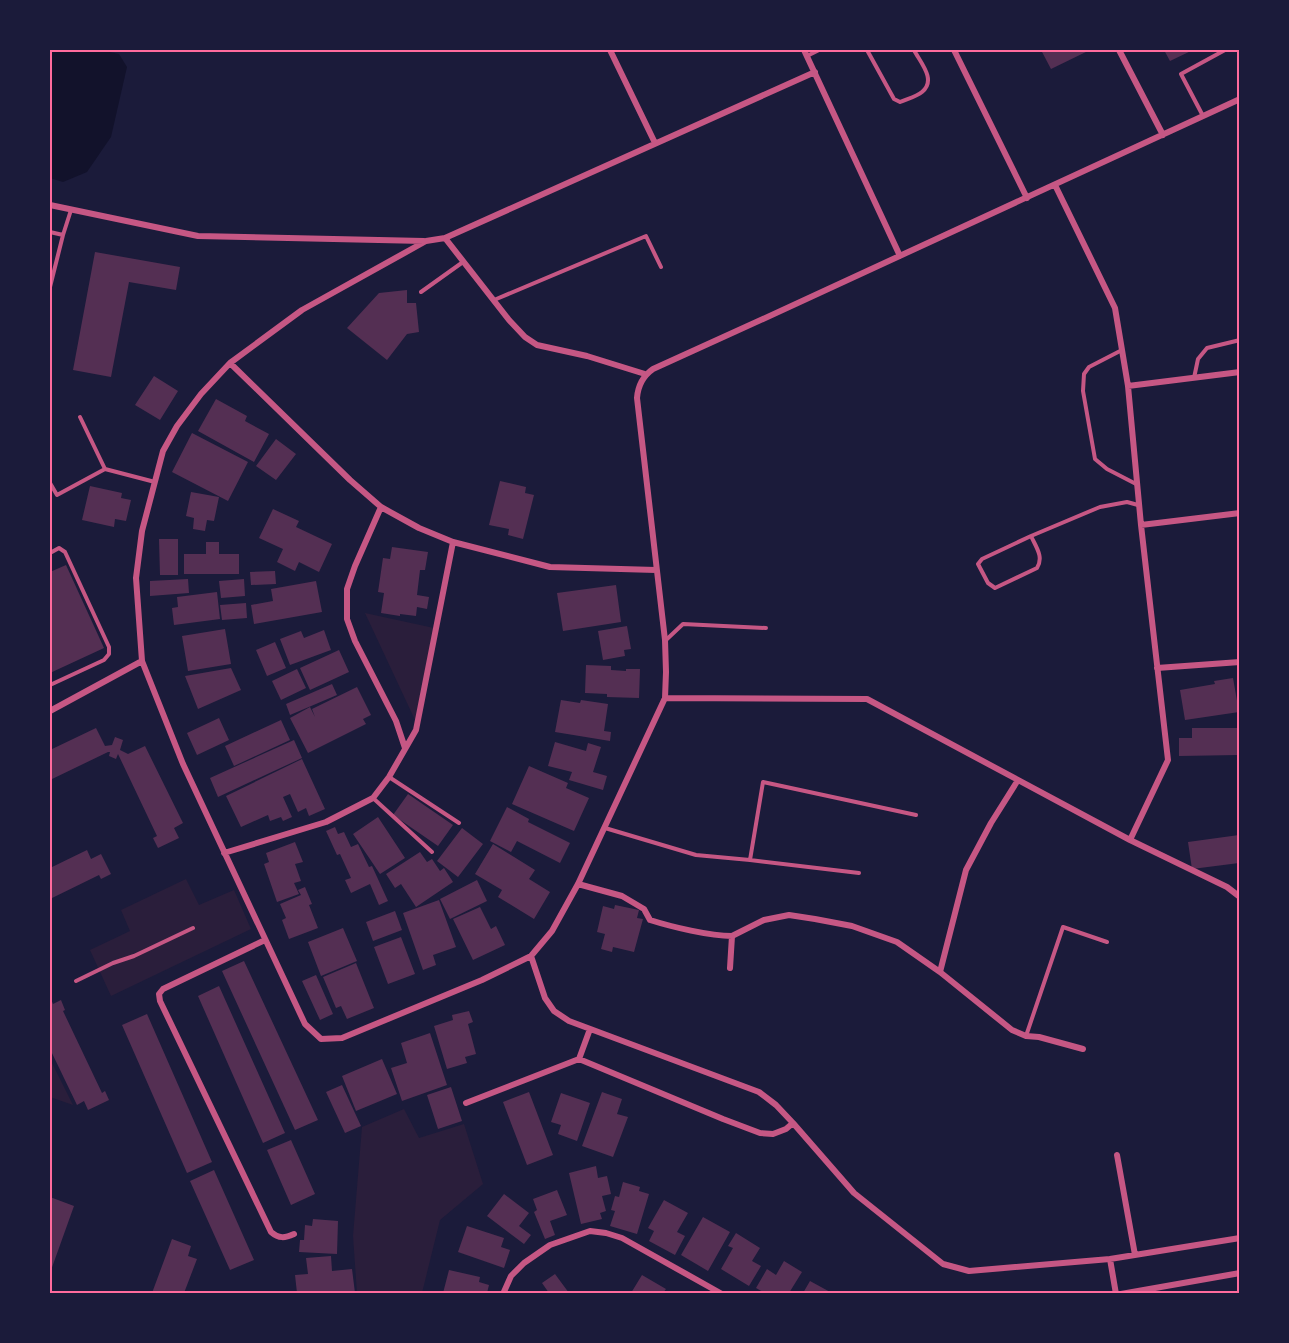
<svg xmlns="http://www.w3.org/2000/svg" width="1289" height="1343" font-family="Ubuntu,sans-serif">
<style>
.green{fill:#2a1e3b}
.water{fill:#12122b}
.building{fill:#542f53}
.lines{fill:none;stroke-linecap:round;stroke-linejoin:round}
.service{stroke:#c65784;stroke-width:4}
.minor{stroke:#c65784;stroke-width:6}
.neatline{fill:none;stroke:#ff6b9d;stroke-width:2}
</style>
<rect width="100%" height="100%" fill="#1b1b3a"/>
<path class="green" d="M365,613L434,628L415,720Z
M186,879L199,905L234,890L251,929L111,996L90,950L130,931L121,910Z
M50,1059L73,1105L50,1097Z
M404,1109L419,1138L464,1124L483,1184L440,1220L422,1293H357L353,1236L362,1127Z"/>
<path class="water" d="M50,50H100L119,54L127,67L111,137L87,172L63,182L50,178Z"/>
<path class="building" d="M1041,50H1090L1051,69Z
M1164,50H1193L1170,61Z
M95,252L180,267L176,290L129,282L111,377L73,370Z
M407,290V303H416L419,332L407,334L387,360L347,328L379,293Z
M154,376L178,391L160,420L135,405Z
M216,399L247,416L245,421L269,434L254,462L198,431Z
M192,433L248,462L228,501L172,472Z
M276,439L296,454L276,480L256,466Z
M500,481L526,487L525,493L534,495L523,539L508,535L509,529L489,525Z
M90,486L122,493L121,498L131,500L126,521L115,519L114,527L82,520Z
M191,492L219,497L214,521L207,520L205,531L193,529L194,518L186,516Z
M273,509L299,521L296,527L332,544L319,572L299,562L295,571L277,562L283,549L259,538Z
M159,539H178V575H160Z
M206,542H219V554H239V574H184V554H206Z
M392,547L428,552L425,570H420L417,595L429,597L427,609L417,607L416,616L400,614V616L381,613L384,593L378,592L383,558L390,559Z
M66,565L104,648L50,673V572Z
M275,571L276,584L251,585L250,572Z
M188,579L189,593L150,596V581Z
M244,579L245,596L221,598L219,581Z
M316,581L322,612L254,624L251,605L273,601L271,589Z
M616,585L621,622L563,631L557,593Z
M217,592L220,619L174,625L172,608L178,607L177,597Z
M246,603L247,618L222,620L220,605Z
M627,626L631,649L624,650L625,656L603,660L598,631Z
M225,629L231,664L188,671L182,636Z
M324,630L331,650L290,665L280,639L301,631L304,638Z
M275,642L286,668L267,676L256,650Z
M339,650L349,672L310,690L300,668Z
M586,665L611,666V670L626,671V669H640L639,698L607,697V694L585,693Z
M231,668L241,690L198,709L185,676Z
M297,669L306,688L281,700L272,681Z
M1233,678L1239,712L1185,720L1180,690L1215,684L1214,681Z
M332,684L337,695L290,715L286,704Z
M357,687L371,715L363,719L366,724L308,753L290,718L310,707L315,717L312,709Z
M561,700L580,703L581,700L608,704L604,731L611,732L610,741L555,732Z
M219,718L229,740L197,755L187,733Z
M281,720L290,740L234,766L225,746Z
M96,728L105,746L112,745L115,737L123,740L120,750L128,754L145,746L183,823L174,828L179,838L158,848L153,838L157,836L118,754L116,759L109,756L110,752H108L50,780V750Z
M1192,728H1238V755L1179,756V738H1192Z
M294,740L302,758L218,797L210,778Z
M555,742L586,751L588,743L601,747L593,772L607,776L603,790L569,780L572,772L548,766Z
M302,759L325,809L309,816L306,808L298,812L290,794L283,797L292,817L283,821L281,817L270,821L268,815L241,827L226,796Z
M529,766L568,783L566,788L589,798L574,831L512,804Z
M408,794L453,825L438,846L393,815Z
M507,807L529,819L528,822L570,843L560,863L517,841L511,852L490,841Z
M378,817L405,858L380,874L353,834Z
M335,827L338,834L344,832L351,847L358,844L369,867L372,866L388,901L379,905L370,884L351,893L345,880L351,878L340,854L337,855L326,831Z
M462,828L483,844L458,877L437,861Z
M1239,835V863L1192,869L1188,842Z
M295,842L303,862L295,864L301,881L294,883L299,894L277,902L264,864L269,862L266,853Z
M493,844L535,870L529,879L550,892L534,919L498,897L502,890L475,874Z
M87,850L91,859L101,854L111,874L101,879L99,875L50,899V868Z
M420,852L427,862L432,859L440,871L444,868L453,882L416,907L401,884L395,888L386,874Z
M477,880L487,901L450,919L440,899Z
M305,887L312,904L309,905L318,928L289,939L282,920L286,918L280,904L301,895L298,890Z
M439,900L456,947L433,955L436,965L423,970L403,913Z
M615,905L639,910L637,918L643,919L634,952L613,947L612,952L601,949L605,934L597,932L603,906L614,909Z
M480,907L491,929L496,926L505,945L473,960L453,919Z
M395,911L402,930L373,941L366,922Z
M343,928L357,961L321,976L308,942Z
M401,937L415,974L388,984L374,947Z
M244,961L318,1120L295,1130L222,971Z
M356,963L374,1008L347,1019L341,1006L336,1008L323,977Z
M316,975L333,1014L320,1020L302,981Z
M219,986L285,1133L263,1143L198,996Z
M50,997L53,1004L61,1000L65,1010L63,1011L102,1093L105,1091L109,1100L88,1110L84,1101L77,1105L50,1049Z
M469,1011L473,1022L468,1024L476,1054L465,1057L467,1063L447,1069L434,1026L453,1020L452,1015Z
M147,1014L212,1162L187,1173L122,1025Z
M430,1033L447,1085L402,1101L391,1068L407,1063L401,1043Z
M382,1059L397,1094L356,1111L342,1076Z
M342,1085L361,1126L345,1133L326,1092Z
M451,1087L462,1121L438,1129L427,1095Z
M529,1092L553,1155L527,1165L503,1102Z
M602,1092L622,1099L617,1114L628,1117L613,1157L582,1146Z
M561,1093L590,1103L577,1141L558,1134L561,1125L551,1122Z
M291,1140L315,1194L291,1205L267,1150Z
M596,1166L598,1178L607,1176L611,1194L602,1196L606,1211L600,1213L602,1219L581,1224L569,1173Z
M214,1170L254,1260L230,1270L190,1181Z
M623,1182L640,1187L639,1191L649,1194L637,1234L610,1226L615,1211L611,1210L615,1196L619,1197Z
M557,1190L567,1215L550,1221L555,1235L545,1239L534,1212L537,1210L533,1199Z
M504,1194L529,1213L519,1226L531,1235L524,1244L487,1216Z
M50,1197L74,1206L50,1273Z
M664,1200L688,1213L677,1232L685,1236L675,1255L649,1241L654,1231L648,1228Z
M703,1217L730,1232L708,1271L681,1255Z
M313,1219L338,1221L337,1254L299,1252L300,1240H304L305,1225L312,1226Z
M467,1226L504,1238L501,1247L510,1250L504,1268L458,1252Z
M736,1233L760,1248L752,1261L761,1266L749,1286L721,1269L733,1248L728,1246Z
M172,1239L191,1246L188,1256L197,1259L184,1293H152Z
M331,1256L332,1271L352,1269L355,1293H297L295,1275L308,1274L306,1258Z
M784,1261L802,1272L789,1293H765L756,1288L767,1269L776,1275Z
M449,1270L480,1277L479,1282L489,1285L487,1293H443Z
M555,1274L569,1293H549L542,1283Z
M642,1275L666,1289L663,1293H631Z
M810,1281L832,1293H803Z"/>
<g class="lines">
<path class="service" d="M867,50L894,99L900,102C906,99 916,97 922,92C937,80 920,62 914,50
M807,56L819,50
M1203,116L1181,74L1225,50
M50,232L63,235
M50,287L63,235L71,210
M421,292L463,262
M494,300L646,236L661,267
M1122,350L1089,367L1084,374L1083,391L1095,459L1107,469L1138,485
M1194,378L1198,359L1207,348L1240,340
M80,417L105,469L155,482
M50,483L57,495L105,469
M1031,536C1036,547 1044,557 1037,568L995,588L988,583L978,564L982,559L1031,536L1100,507L1127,502L1138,505
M50,553L59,548L65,552L109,647V654L104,660L50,685
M666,640L683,624L766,628
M389,777L459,823
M373,798L432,852
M605,828L696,855L750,860L763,782L916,815
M750,860L859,873
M76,981L113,963L134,956L193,928
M1026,1036L1063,927L1107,942"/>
<path class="minor" d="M610,50L655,143
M804,50L900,256
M954,50L1027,198
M1119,50L1163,135
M815,72L445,238L426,241L302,310L230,363L201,394L177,426L163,451L142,531L136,578L142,661L183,764L305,1024L321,1039L342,1038L482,980L531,956L552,931L578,884L665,698L666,672L665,640L637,398C638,385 643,376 653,369L763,319L1240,99
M1055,185L1115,308L1128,386L1141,525L1168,760L1130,840
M50,205L198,236L424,241
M445,238L509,320L525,337L537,345L587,356L645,374
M230,363L350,480L381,507L419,528L453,542L550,567L656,570
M1128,386L1240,372
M381,507L355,566L347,589V619L355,641L396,721L405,748
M1141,525L1240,513
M1157,668L1240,662
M665,698L867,699L1130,840L1227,887L1240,897
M50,711L142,661
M1018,780L991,823L966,870L940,972L1012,1030L1026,1036L1039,1037L1083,1049
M224,853L326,822L373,798L389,777L416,730L453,542
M578,884L622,896L644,909L650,920C672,927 710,936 732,936L730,968
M732,936L764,920L789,915L815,919L852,926L897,942L940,972
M265,940L163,989L159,994L160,1001L271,1232C279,1239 285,1238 294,1234
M531,956L545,998L554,1011L569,1021L759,1092L776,1105L793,1123L854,1193L943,1264L969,1271L1110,1259L1240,1238
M579,1059L590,1029
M466,1103L579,1059L723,1119L760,1133L773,1134L786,1129L793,1123
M1117,1155L1135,1255
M1110,1259L1116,1294
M503,1294L511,1276L524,1263L550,1245L590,1231L606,1233L622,1238L722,1294
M1121,1294L1240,1273"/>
</g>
<rect width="1289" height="1343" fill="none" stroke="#1b1b3a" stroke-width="102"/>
<rect x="51" y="51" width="1187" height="1241" class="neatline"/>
</svg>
